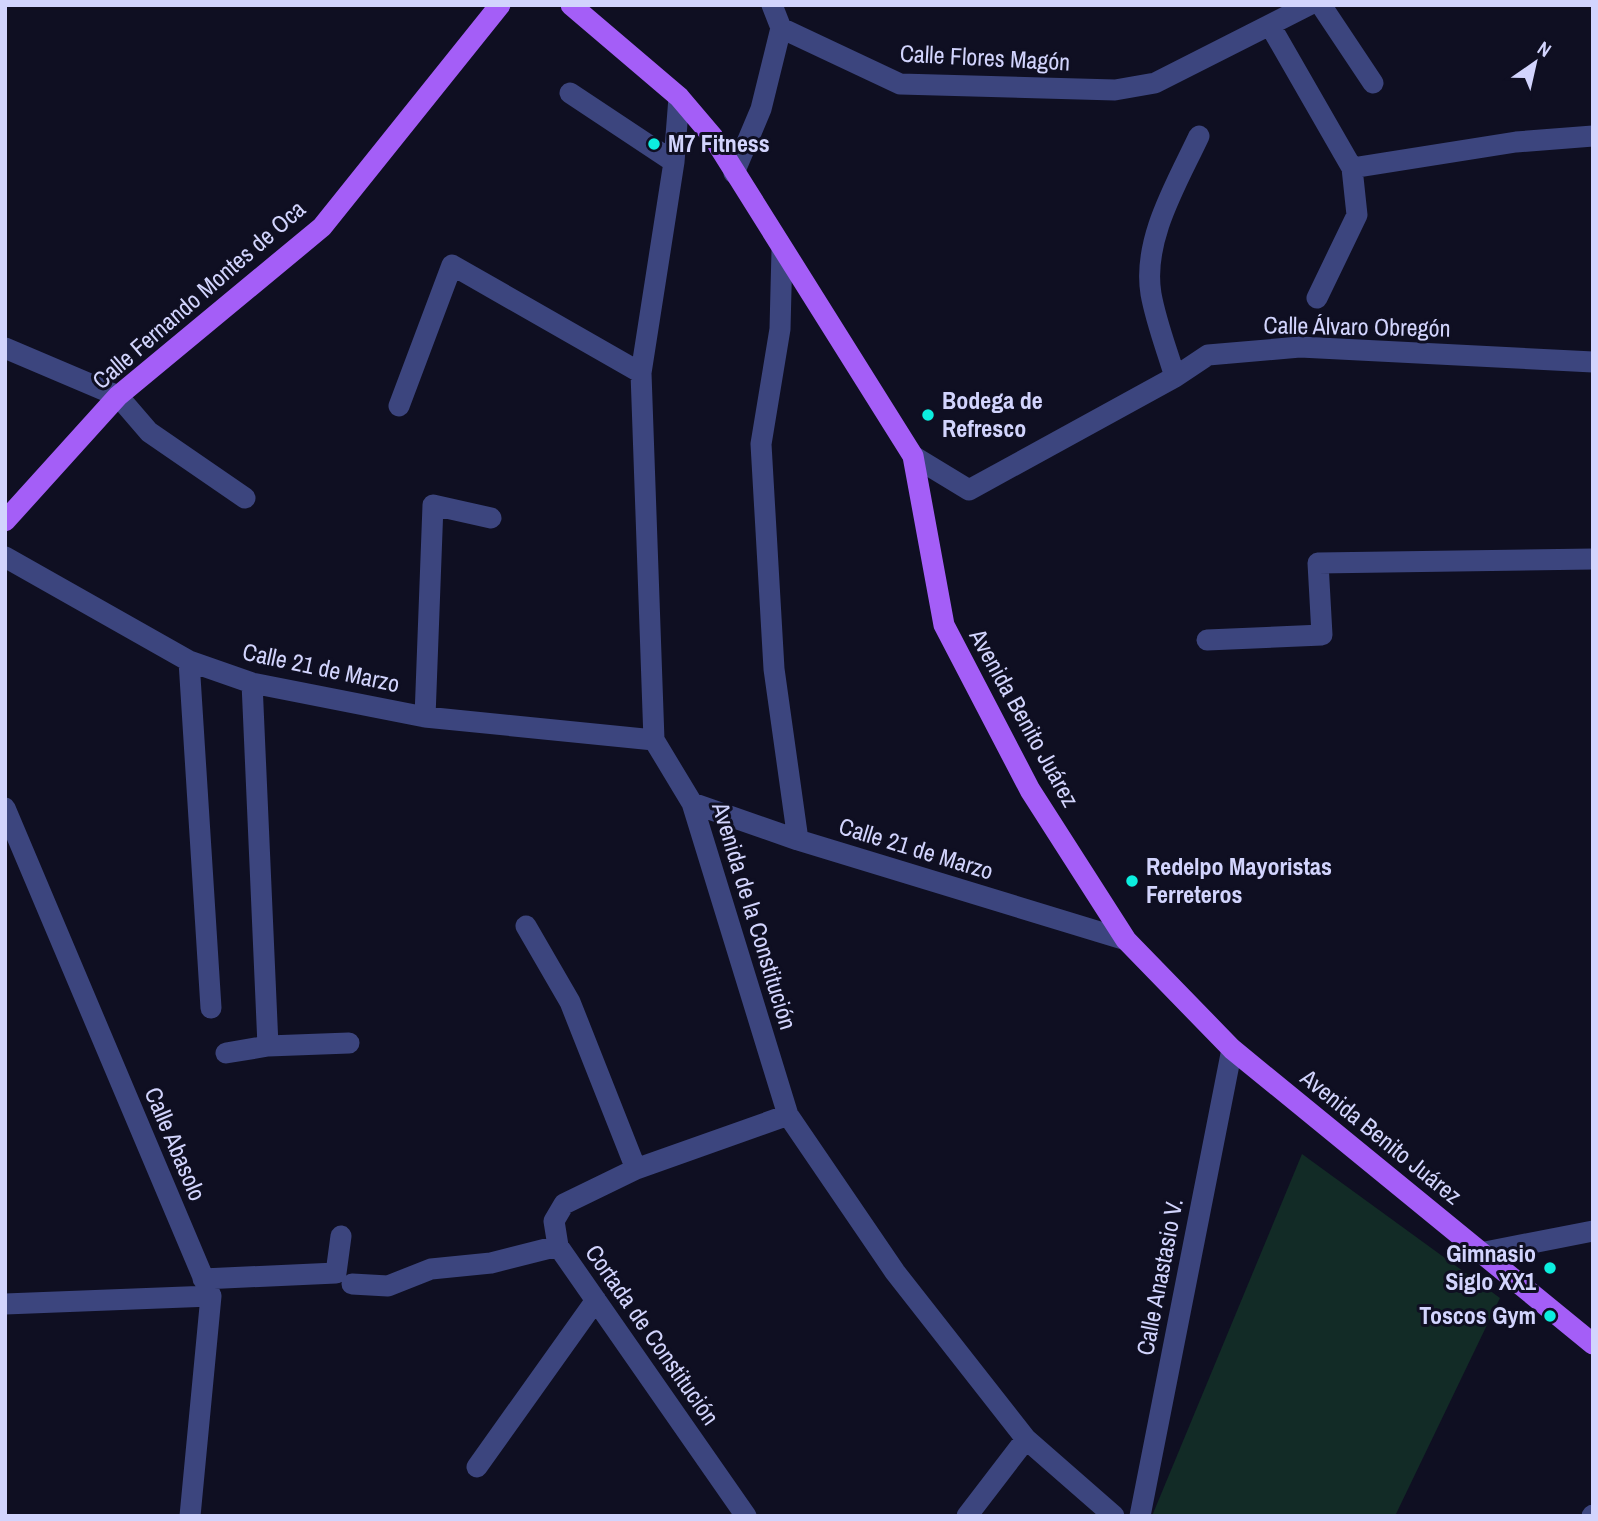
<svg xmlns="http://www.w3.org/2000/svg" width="1598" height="1521" font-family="'Archivo Narrow',sans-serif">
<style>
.green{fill:#122b26}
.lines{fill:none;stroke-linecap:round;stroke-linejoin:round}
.minor{stroke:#3c457e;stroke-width:21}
.major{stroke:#a45ef7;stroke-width:21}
.poi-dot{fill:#0ceedf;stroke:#0f0f22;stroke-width:2.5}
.labels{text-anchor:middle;stroke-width:6;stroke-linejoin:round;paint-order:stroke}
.street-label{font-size:24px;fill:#d2d4fd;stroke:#0f0f22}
.poi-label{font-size:24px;font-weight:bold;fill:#d2d4fd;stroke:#0f0f22;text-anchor:start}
</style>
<rect width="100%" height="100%" fill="#0f0f22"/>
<path class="green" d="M1302,1154L1500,1298L1395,1516H1152Z"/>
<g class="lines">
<path class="minor" d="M1321,5L1373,83
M1271,27L1352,168L1357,215L1317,298
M781,28L900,84L1115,90L1155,83L1309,5
M570,93L674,162
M679,97L674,162L641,373L654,740L692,803L788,1115L895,1272L1026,1439L1114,1516
M1352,168L1516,142L1593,136
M734,173L761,109L781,28L772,5
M782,250L780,329L761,444L774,669L798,840
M5,348L118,396L149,432L245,498
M1175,377C1167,350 1156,322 1151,294C1142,240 1177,183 1199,136
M399,406L452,265L641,373
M913,456L969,490L1175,377L1208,355L1300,347L1593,362
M5,557L189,661L252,683L425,717L654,740
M1207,640L1322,635L1318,563L1593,559
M189,661L211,1008
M252,683L268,1046
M425,717L433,505L491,518
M692,803L798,840L1126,940
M5,808L211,1296L190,1516
M526,926L570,1002L636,1169
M226,1053L268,1046L349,1043
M1480,1253L1593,1231
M203,1279L336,1273L341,1236
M352,1284L388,1286L431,1269L491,1263L558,1246
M5,1304L211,1296
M477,1467L596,1300
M746,1516L558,1246L554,1221L564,1204L636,1169L788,1115
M967,1516L1026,1439
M1140,1516L1232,1049
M1592,1516L1593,1515"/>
<path class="major" d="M571,5L679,97L713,137L913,456L944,625L1030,790L1126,940L1232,1049L1593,1344
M5,521L118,396L322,227L500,5"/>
</g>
<g class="poi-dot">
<circle cx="654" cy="144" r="7"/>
<circle cx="928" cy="415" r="7"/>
<circle cx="1132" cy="881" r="7"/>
<circle cx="1550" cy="1268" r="7"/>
<circle cx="1550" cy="1316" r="7"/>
</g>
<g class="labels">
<g class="street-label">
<text transform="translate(985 58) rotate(3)" y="8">Calle Flores Magón</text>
<text transform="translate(199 295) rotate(-41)" y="8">Calle Fernando Montes de Oca</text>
<text transform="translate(1357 327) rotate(1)" y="8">Calle Álvaro Obregón</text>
<text transform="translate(321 668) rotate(12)" y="8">Calle 21 de Marzo</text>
<text transform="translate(1024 718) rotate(61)" y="8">Avenida Benito Juárez</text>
<text transform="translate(916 849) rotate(17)" y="8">Calle 21 de Marzo</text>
<text transform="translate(754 916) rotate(73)" y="8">Avenida de la Constitución</text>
<text transform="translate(1381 1137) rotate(39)" y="8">Avenida Benito Juárez</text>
<text transform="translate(175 1144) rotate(67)" y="8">Calle Abasolo</text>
<text transform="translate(1160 1277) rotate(-79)" y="8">Calle Anastasio V.</text>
<text transform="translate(652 1335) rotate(55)" y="8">Cortada de Constitución</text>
</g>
<g class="poi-label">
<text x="668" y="152">M7 Fitness</text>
<text x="942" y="409">Bodega de<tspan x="942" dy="28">Refresco</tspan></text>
<text x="1146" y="875">Redelpo Mayoristas<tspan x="1146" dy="28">Ferreteros</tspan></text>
<text x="1536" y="1262" text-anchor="end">Gimnasio<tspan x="1536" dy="28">Siglo XX1</tspan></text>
<text x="1536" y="1324" text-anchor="end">Toscos Gym</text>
</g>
</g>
<rect width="1598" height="1521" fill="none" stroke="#d2d4fd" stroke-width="14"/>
<g transform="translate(1535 63) rotate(34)" stroke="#0f0f22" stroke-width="5" paint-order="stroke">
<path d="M0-5L12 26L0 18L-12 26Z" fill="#d2d4fd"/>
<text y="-10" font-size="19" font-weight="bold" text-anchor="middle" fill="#d2d4fd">N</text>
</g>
</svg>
